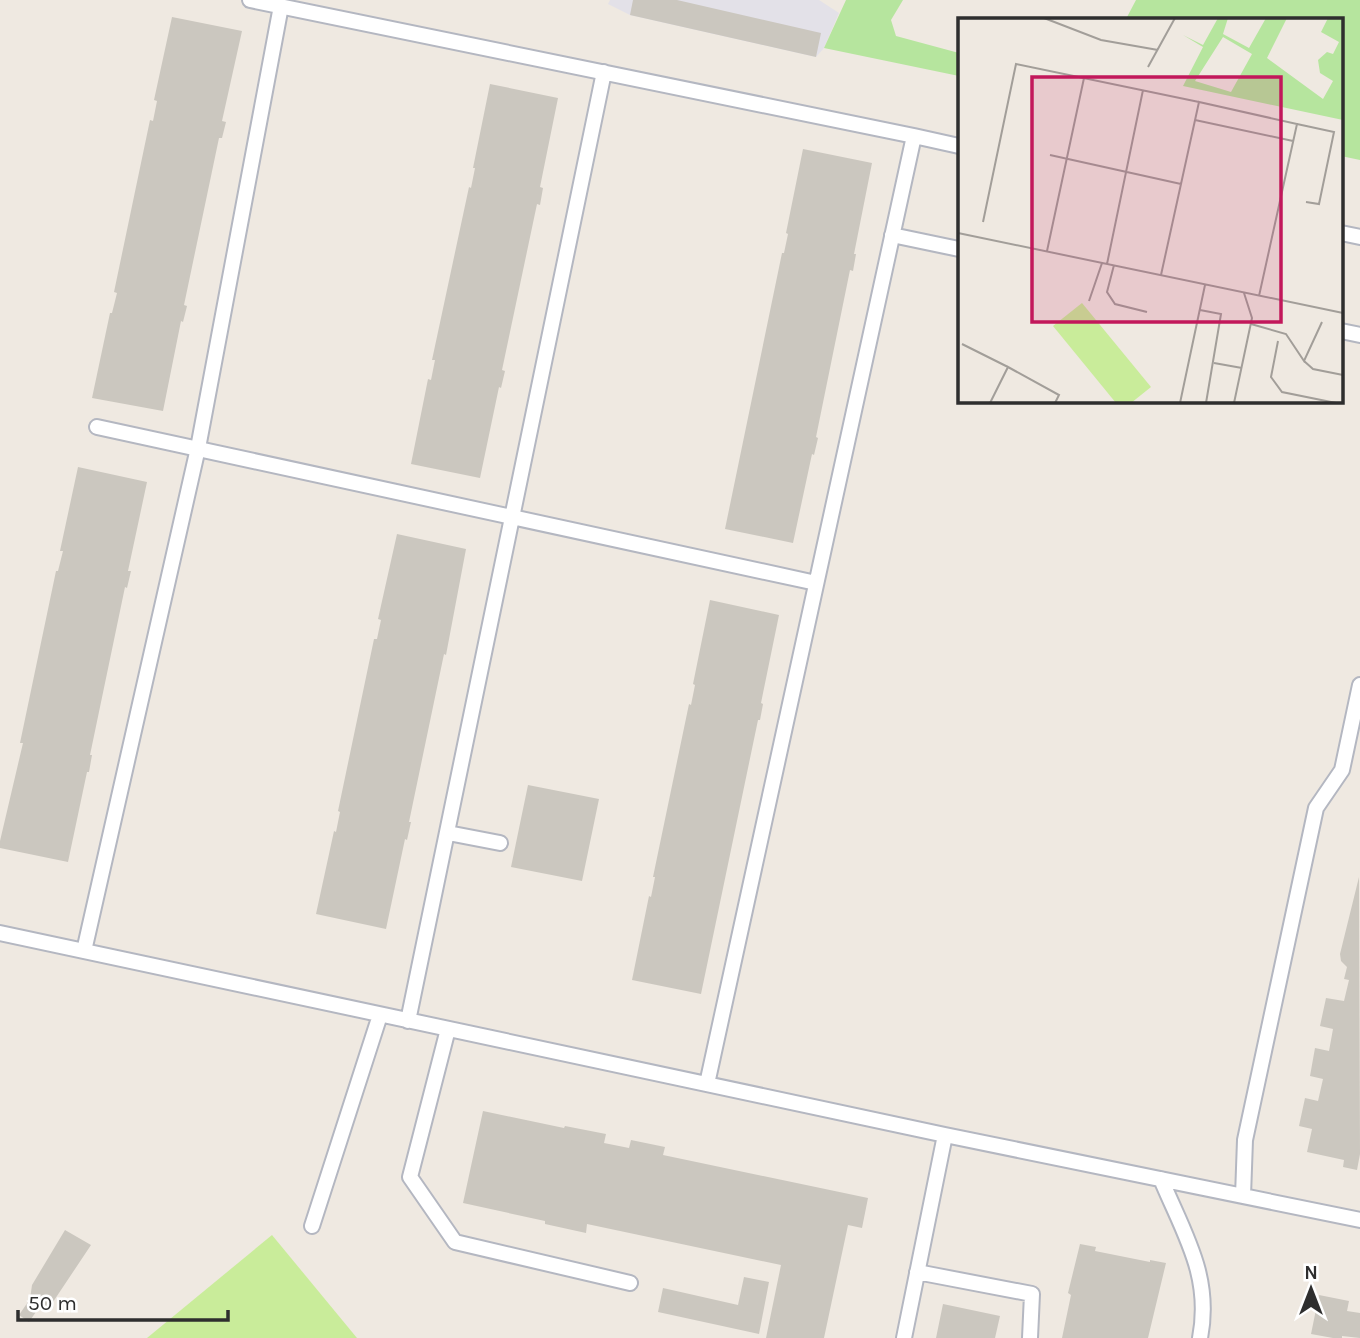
<svg xmlns="http://www.w3.org/2000/svg" width="1360" height="1338" font-family="Karla,sans-serif">
<style>
.industrial{fill:#e3e1e8}
.green{fill:#b6e59e}
.pitch{fill:#c9ec9a}
.building{fill:#cbc7bf}
.lines{fill:none;stroke-linecap:round;stroke-linejoin:round}
.lane-casing{stroke:#b4b7c1;stroke-width:18}
.lane{stroke:#fff;stroke-width:14}
.inset-road{fill:none;stroke:#a29e99;stroke-width:2}
.view{fill:#c2185b;fill-opacity:0.15;stroke:#c2185b;stroke-width:3.5}
.inset-edge{fill:none;stroke:#2e2e2e;stroke-width:3.5}
</style>
<rect width="100%" height="100%" fill="#efe9e1"/>
<path class="industrial" d="M610,0H819L839,13L824,48L816,57L630,15L608,4Z"/>
<path class="green" d="M846,0H903L891,20L896,36L959,53V76L824,48Z
M1136,0H1360V160L1341,156V19H1126Z"/>
<path class="pitch" d="M272,1235L357,1338H147Z"/>
<path class="building" d="M633,0H677L821,33L816,57L630,15Z
M172,17L242,31L222,121L226,122L222,138H219L184,305L187,306L183,322L181,321L163,411L92,398L110,313H112L117,293L114,292L150,120L153,121L157,101L154,100Z
M490,84L558,98L540,187L543,188L540,205L537,204L502,370L505,371L501,388L499,387L480,478L411,464L428,379L431,380L435,360H432L469,187L471,188L475,168H473Z
M803,149L872,163L854,254H856L853,271L850,270L816,437L818,438L814,455L812,454L793,543L725,529L782,253H784L788,234L786,233Z
M78,467L147,482L128,571H131L127,588L125,587L90,755H92L89,772H87L68,862L0,848V841L23,743H20L56,571H58L63,551H60Z
M397,534L466,549L446,655L444,654L409,822H411L407,840L405,839L386,929L316,914L334,831L336,832L340,812L338,811L374,639H377L381,620L378,619Z
M710,600L779,615L761,703L763,704L760,720H758L701,994L632,980L649,896L651,897L655,877H653L689,704L691,705L695,685L693,684Z
M528,785L599,799L582,881L511,867Z
M1359,877L1360,1154L1357,1170L1343,1167L1344,1160L1307,1152L1312,1129L1299,1126L1305,1098L1318,1101L1323,1079L1310,1076L1315,1048L1329,1051L1333,1029L1320,1026L1326,998L1344,1001L1349,980L1344,979L1347,967L1341,961L1340,954Z
M483,1111L564,1128L565,1126L606,1134L604,1143L629,1148L631,1140L665,1147L663,1155L868,1198L862,1228L848,1225L824,1338H766L781,1265L587,1224L586,1233L545,1224V1221L463,1203Z
M65,1230L91,1245L49,1308L42,1303L29,1322L19,1315L30,1299L32,1285Z
M1080,1244L1096,1247L1095,1251L1150,1262V1260L1166,1263L1148,1338H1062L1071,1295L1068,1293Z
M744,1277L769,1282L759,1334L658,1312L663,1288L738,1305Z
M1319,1295L1349,1301L1347,1311L1360,1313V1338L1342,1336V1338H1333L1311,1334Z
M943,1304L1000,1316L995,1338H936Z"/>
<g class="lines">
<defs>
<path id="lane" d="M250,0L914,136
M1341,233L1360,237
M892,235L959,249
M1341,331L1360,335
M97,427L816,583
M448,833L500,843
M0,933L945,1135L1360,1220
M84,951L198,448L281,6
M408,1021L604,72
M448,1029L410,1177L455,1242L630,1283
M707,1084L914,136L959,146
M1161,1179C1184,1234 1212,1276 1200,1338
M1243,1196L1245,1140L1316,808L1342,770L1360,685
M312,1226L380,1015
M917,1272L1032,1294L1030,1338
M904,1338L945,1135"/>
</defs>
<use href="#lane" class="lane-casing"/>
<use href="#lane" class="lane"/>
</g>
<g transform="translate(958 18)">
<rect width="385" height="385" fill="#efe9e1"/>
<path d="M260,0H270L265,16L291,30L308,0H329L309,40L365,81L375,63L362,55L360,42L369,34L375,36L381,24L363,14L370,0H385V102L225,68L245,29L225,17L245,27ZM265,19L294,36L273,74L237,63Z" fill="#b6e59e" fill-rule="evenodd"/>
<path d="M124,285L193,369L173,385H158L95,308Z" fill="#c9ec9a"/>
<path class="inset-road" d="M86,0L143,22L200,32M190,49L217,0M237,102L335,123M339,106L376,114L361,186L348,184M92,137L223,166M25,204L58,46L241,84M0,215L385,295M89,233L126,60M149,246L185,72M156,247L149,274L157,286L189,294M203,257L241,84L339,106L301,278M131,283L144,245M242,292L263,296L248,385M293,306L328,316L346,343L364,304M320,323L313,359L324,374L378,385M4,326L50,349M346,343L355,351L385,357M256,345L284,350M32,385L50,349L101,377L97,385M222,385L247,267M276,385L294,300L286,275"/>
<path class="view" d="M74,59H323V304H74Z"/>
<rect width="385" height="385" class="inset-edge"/>
</g>
<g transform="translate(1311 1289)" stroke="#ffffff" stroke-width="5" paint-order="stroke">
<path d="M0-5L12 26L0 18L-12 26Z" fill="#2e2e2e"/>
<text y="-10" font-size="19" font-weight="bold" text-anchor="middle" fill="#2e2e2e">N</text>
</g>
<path d="M18 1310v10h210v-10" fill="none" stroke="#2e2e2e" stroke-width="3.5"/>
<text x="28" y="1310" font-size="21" fill="#2e2e2e" stroke="#ffffff" stroke-width="5" paint-order="stroke">50 m</text>
</svg>
